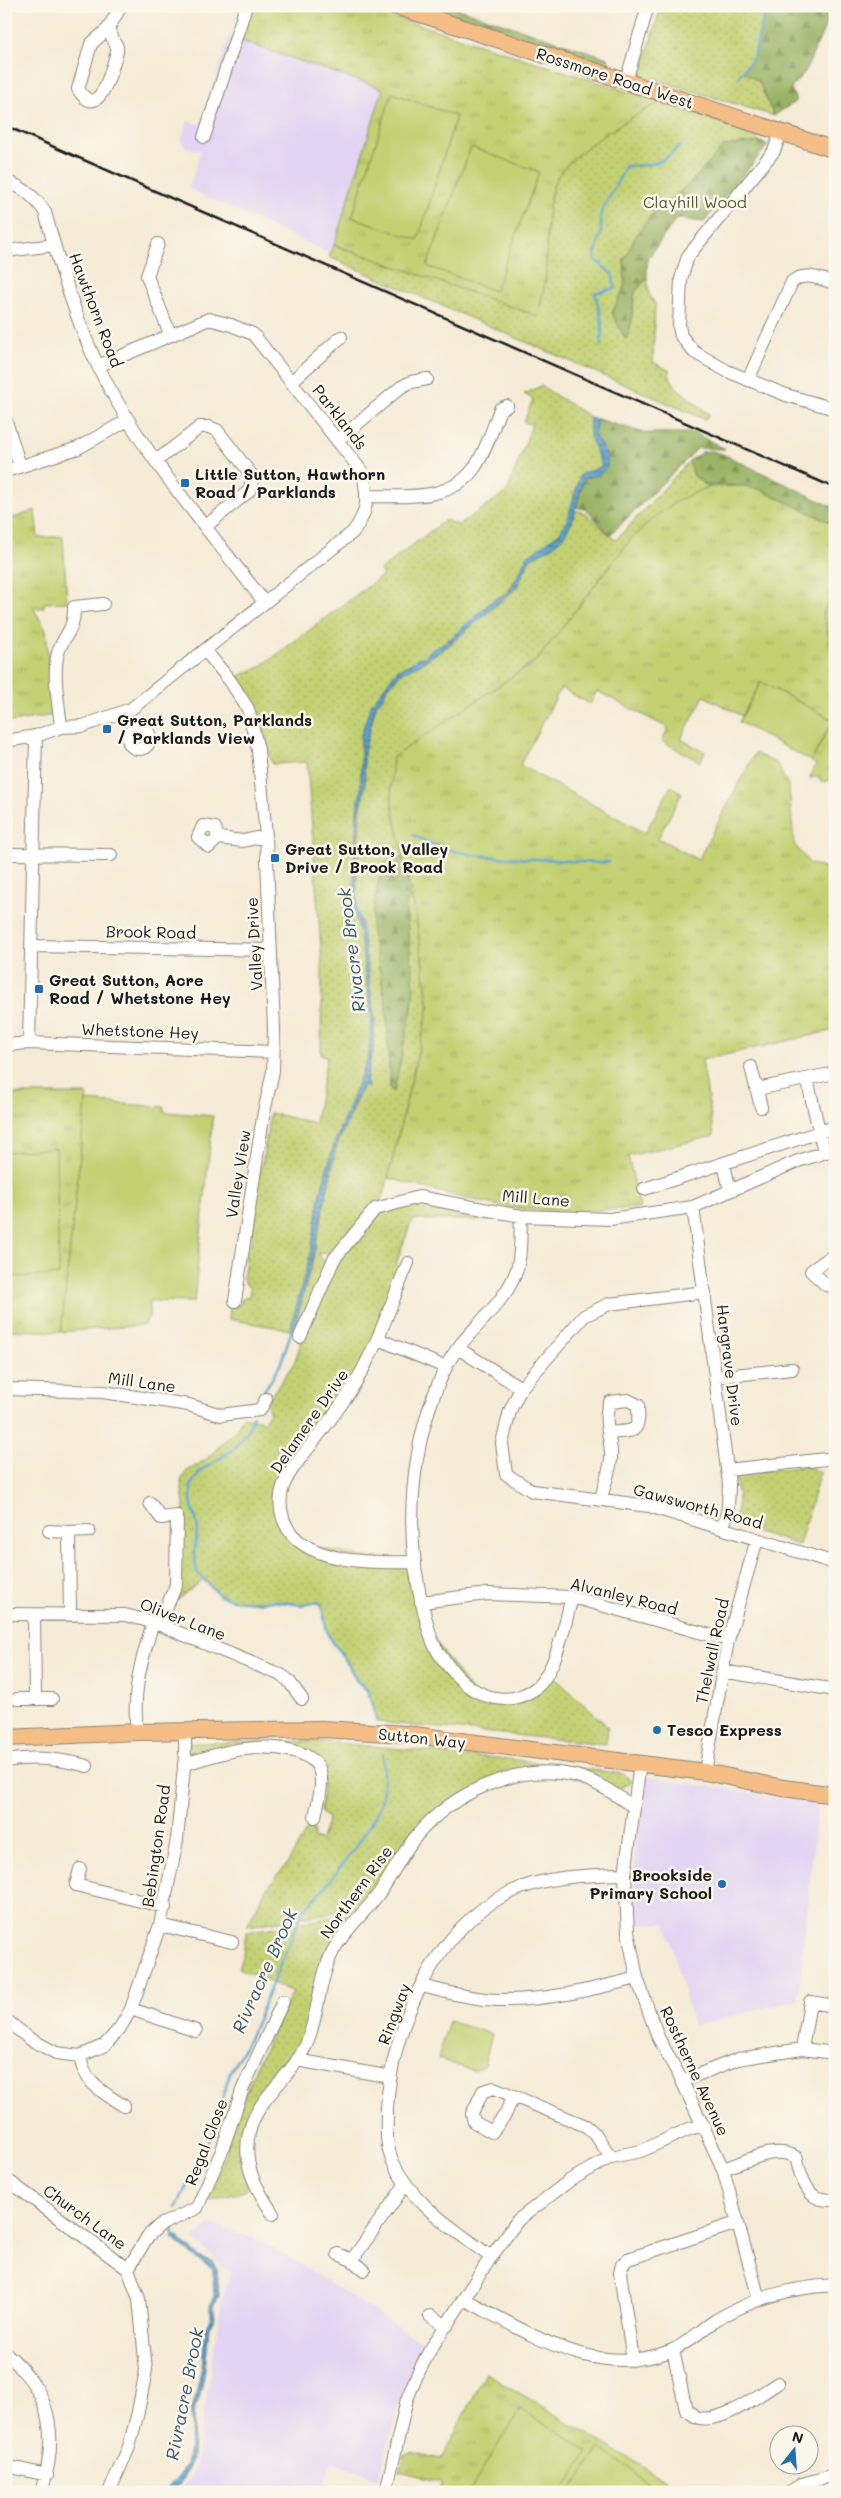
<svg xmlns="http://www.w3.org/2000/svg" width="841" height="2498" font-family="Mali,sans-serif">
<style>
.built{fill:#e2d4f3}
.grass{fill:url(#grass-dots);stroke:#707648}
.forest{fill:url(#forest-firs);stroke:#5b6840}
.park{fill:url(#park-tufts);stroke:#707648}
.garden{fill:#c3d173;stroke:#707648}
.water{fill:url(#water-rules);stroke:#3c6077}
.lines{fill:none;stroke-linecap:round;stroke-linejoin:round}
.stream{stroke:#5ba4d2;stroke-width:2.5}
.minor-casing{stroke:#888479;stroke-width:14}
.major-casing{stroke:#888479;stroke-width:18}
.minor{stroke:#fff;stroke-width:12}
.major{stroke:#f6be87;stroke-width:16}
.rail{stroke:#1c1c1c;stroke-width:2.5}
.poi-dot{fill:#1f6fb2;stroke:#fbf7ec;stroke-width:2}
.labels{text-anchor:middle;stroke-width:5;stroke-linejoin:round;paint-order:stroke}
.street-label{font-size:16px;fill:#1c1c1c;stroke:#fbf7ec}
.park-label{font-size:16px;fill:#565b3a;stroke:#fbf7ec}
.poi-label{font-size:16px;font-weight:bold;fill:#1c1c1c;stroke:#fbf7ec;text-anchor:start}
.water-label{font-size:18px;font-style:italic;fill:#38596e;stroke:#fbf7ec}
</style>
<defs>
<pattern id="grass-dots" width="8" height="8" patternUnits="userSpaceOnUse" patternTransform="scale(1.25)"><rect width="8" height="8" fill="#c3d173"/><path d="M2 2h.1M6 6h.1" fill="none" stroke="#a7b363" stroke-width="1.8" stroke-linecap="round"/></pattern>
<pattern id="forest-firs" width="22" height="20" patternUnits="userSpaceOnUse" patternTransform="scale(1.25)"><rect width="22" height="20" fill="#9ab365"/><path d="M5 1l3.5 6h-7zM16 11l3.5 6h-7z" fill="#7d9152"/></pattern>
<pattern id="park-tufts" width="24" height="20" patternUnits="userSpaceOnUse" patternTransform="scale(1.25)"><rect width="24" height="20" fill="#c3d173"/><path d="M3 7l-1-3M5 7V3M7 7l1-3M15 17l-1-3M17 17v-4M19 17l1-3" fill="none" stroke="#a7b363"/></pattern>
<pattern id="water-rules" width="6" height="5" patternUnits="userSpaceOnUse" patternTransform="scale(1.25)"><rect width="6" height="5" fill="#5ba4d2"/><path d="M0 2.5h6" fill="none" stroke="#4a85aa"/></pattern>
</defs>
<rect width="100%" height="100%" fill="#fbf7ec"/>
<filter id="ink" filterUnits="userSpaceOnUse"><feTurbulence type="fractalNoise" baseFrequency=".02" numOctaves="2"/><feDisplacementMap in="SourceGraphic" scale="10" xChannelSelector="R" yChannelSelector="G"/><feConvolveMatrix kernelMatrix="1 2 1 2 8 2 1 2 1" color-interpolation-filters="sRGB"/></filter>
<filter id="wash" filterUnits="userSpaceOnUse"><feTurbulence type="fractalNoise" baseFrequency=".0096" numOctaves="4" result="noise"/><feDisplacementMap in="SourceGraphic" scale="20" xChannelSelector="R" yChannelSelector="G"/><feGaussianBlur stdDeviation="1.12" result="paint"/><feColorMatrix in="noise" values="0 0 0 0 0 0 0 0 0 0 0 0 0 0 0 0 0 1.4 0 .05"/><feComposite in="paint" operator="in"/></filter>
<g filter="url(#wash)">
<rect width="100%" height="100%" fill="#f5ebd6"/>
<path class="built" d="M229,36L383,89L331,254L189,189L201,151L186,147L181,141L188,121L201,125Z
M642,1776L818,1803L798,2000L693,2026L666,1923L635,1925V1845Z
M211,2224L250,2237L284,2254L426,2344L409,2375L397,2410L379,2479L331,2462L321,2492H179L195,2469L221,2305L230,2273L193,2239Z"/>
<path class="grass" d="M661,6H766L754,56L743,71L759,82L774,116L641,75Z
M660,102L753,134L761,142L724,146L624,260L626,284L612,313L626,340L630,330L635,292L647,278L649,294L655,304L653,362L670,371L669,375L676,387L710,415L704,419L329,257L334,245L363,255L545,282C545,258 546,199 556,179C569,153 633,115 660,102Z
M541,386L590,417V436L602,466L593,472L587,471L564,529L538,550L531,553L508,592L492,601L450,639L430,651L425,657L401,668L372,703L361,735V791L357,810L354,864V914L358,924L372,1019L369,1055L333,1147L321,1192L311,1251L290,1330L229,1319L230,1306L239,1305L241,1300L249,1296L250,1289L243,1280L247,1249L250,1246L259,1170L262,1166L270,1113L315,1123L327,1056L321,1055L322,964L307,762L272,764L262,721L239,676L260,667L383,575L380,570L445,520L458,525L507,492L532,425L524,422L533,399L524,394Z
M689,461C694,473 698,483 711,487L701,490L631,539L537,660L456,715L391,784L392,803L416,916L429,1007L385,1191L379,1204L331,1254L317,1253L326,1262L300,1331L294,1330L313,1258L336,1148L360,1091L364,1085L368,1088L366,1080L373,1049L375,1020L361,923L357,910V867L360,812L365,786L364,752L376,705L383,698L387,688L401,673L422,663L449,645L507,596L517,587L530,559L552,547L564,536L576,511C588,510 604,532 616,540Z
M405,1202L425,1203L489,1216L488,1220H412L396,1264L401,1268L367,1355L276,1498L299,1544L410,1566L421,1621L476,1698C503,1714 537,1703 553,1676L608,1727L606,1744L377,1722L368,1691L356,1680L347,1662L328,1635L321,1604C314,1601 309,1606 302,1605C293,1604 284,1601 275,1601C240,1598 231,1608 203,1580L171,1605L181,1543L184,1505L181,1481L186,1472L205,1460L237,1429L242,1417L263,1421L270,1413L266,1403L294,1363L326,1274L383,1211Z
M807,1466L820,1472L799,1545L734,1525L738,1502L736,1479L739,1474Z
M318,1741L527,1761L623,1774L632,1781L618,1790L547,1769L454,1799L361,1908L247,1926L265,1891L289,1861L308,1828L315,1832L313,1838L321,1840L328,1818L321,1812C321,1798 326,1779 322,1765C314,1731 221,1753 195,1756L189,1749V1743Z
M357,1913L335,1941L302,2045L255,2106L245,2173L248,2183L245,2191L205,2202C221,2171 229,2138 241,2105C255,2066 274,2028 293,1992L238,1968L243,1955L246,1932Z"/>
<path class="forest" d="M416,6H450L608,58L610,66L602,68Z
M766,6H834L805,72L791,88L796,101L774,116L759,82L743,71L754,56Z
M761,142L768,145L704,222L676,219L647,260V278L635,292L630,330L626,340L612,313L625,284L624,260L635,237L650,216L692,181L724,146Z
M597,419L645,433H695L725,449L698,448L610,535L587,510L576,507L584,478L599,475L607,456L594,435Z
M712,451L725,455L835,508V525L761,490L743,486L706,485L694,476L689,461L702,452Z
M403,857L412,898L407,901L406,911L414,987L412,1008L394,1091L390,1090L386,1003L371,928L377,886L385,863Z"/>
<path class="park" d="M246,6H361L660,102C634,115 568,154 556,179C544,204 548,255 545,282C543,294 540,305 538,316L334,245L383,89L235,39Z
M743,486L761,490L835,525V587L823,614L835,662V779L821,782L820,777L809,778L816,765L811,761L833,720L761,682L742,716L704,696L681,739L705,752L700,762L662,741L668,728L597,691L590,704L561,688L520,765L645,833L671,786L682,793L658,838L698,860L755,753L777,764L789,787L794,844L809,863L835,872V1030L702,1060L714,1136L628,1156L640,1208C599,1210 556,1214 515,1208C472,1202 430,1189 388,1178L429,1007L416,916L392,803L391,784L393,757L537,660L631,539L653,518L680,499L701,490L711,487Z
M35,510L38,538L63,536L67,602L44,603V607L34,609L46,630L53,715L6,723V521Z
M6,1094H87L61,1332L6,1330Z
M486,2373L685,2492H439L441,2481L399,2471L404,2455L410,2452L441,2459Z"/>
<path class="garden" d="M392,93L456,116L418,240L352,217Z
M471,147L539,172L495,291L427,266Z
M835,587V662L823,614Z
M761,682L833,720L811,761L739,722Z
M86,1101L164,1107V1112L213,1116L194,1302L150,1301L149,1317L144,1325L61,1332Z
M56,1148L59,1275L6,1277V1152Z
M449,2021L492,2034L484,2065L475,2071L438,2059Z
M520,2409L588,2451L562,2492H469Z
M600,2448L660,2492H570Z"/>
<path class="water" d="M590,417L597,419L594,435L607,456V467L599,475L584,478L572,522L564,536L552,547L530,559L517,587L507,596L449,645L422,663L401,673L387,688L383,698L376,705L364,752L365,786L360,812L357,867V910L361,923L375,1020L373,1049L366,1080L368,1088L364,1085L360,1091L336,1148L313,1258L294,1330H290L311,1251L321,1192L333,1147L369,1055L372,1019L358,924L354,914L357,810L361,791V735L371,705L397,670L406,667L420,657H425L430,651L450,639L492,601L508,592L514,584L527,556L559,534L568,518L580,475L602,466L590,436Z
M174,2234L200,2257L214,2262L217,2268L219,2296L214,2306L215,2318L209,2328L205,2370L200,2396L195,2408L192,2460L180,2484L172,2492H163L179,2476L186,2465L192,2425L191,2410L195,2399L202,2366L205,2328L211,2318V2305L214,2297L213,2269L198,2260L171,2237Z"/>
<g class="lines">
<path class="stream" d="M739,76L754,56L766,6
M601,346L602,322L595,293L616,288L612,274L594,259L601,233V213L626,166C653,166 661,164 680,146
M413,835C456,860 507,857 555,860C574,861 590,864 609,862
M261,1396L280,1365L293,1327
M253,1415L248,1430L233,1450L200,1471L191,1485V1502L198,1527L194,1552L197,1572L220,1596L233,1600L253,1602L275,1601L303,1605L316,1602L321,1604L328,1635L347,1662L356,1680L368,1691L377,1722
M176,2208L210,2139L230,2072L249,2039L303,1910C323,1892 379,1822 382,1797C384,1783 383,1768 383,1754
M171,2227L174,2236"/>
</g>
</g>
<g filter="url(#ink)">
<g class="lines">
<defs>
<path id="minor" d="M108,29L117,47V52C112,66 100,125 78,89L91,44L108,29L121,6
M626,81L648,6
M781,132L774,151L688,256L681,279L679,326L681,336L694,352L727,371L786,395L835,409
M204,137L246,6
M6,181C24,188 34,196 45,212C58,260 76,321 98,366C140,452 206,526 264,602
M158,244L147,276L170,334
M6,251L54,245
M748,380L792,282C804,271 820,279 835,283
M291,382L341,337
M6,421L20,466
M337,441L401,387L411,382L427,379
M156,461L200,427H209L217,430L253,477L249,491L206,526
M6,471L78,448L128,420
M367,496C405,496 451,502 475,467C486,451 493,428 500,409L507,406
M205,650L231,682L248,709L258,750L266,836L274,1029L273,1071L263,1117L235,1301
M61,727C59,705 53,679 57,657C61,636 75,633 74,607L103,604
M128 738a11 11 0 1 1 22 0a11 11 0 1 1-22 0Z
M6,741L36,736L61,727L83,726L131,709L353,532C369,511 368,498 363,473L253,334L231,325L209,319L98,366
M218,838L215,828L203,826L198,837L209,847L218,838L243,841L266,836
M6,854L111,855
M31,946L270,950
M29,1043L36,736
M6,1045L29,1043L273,1052
M751,1067L761,1107
M807,1079L824,1152
M757,1089L835,1073
M724,1164L730,1191
M644,1189L835,1127
M693,1207L729,1484L728,1508L723,1528
M521,1216C520,1233 522,1252 517,1269C505,1308 462,1332 445,1369C409,1444 403,1536 425,1616C428,1626 430,1639 436,1648C441,1659 451,1669 459,1678C480,1699 508,1706 533,1690C556,1675 565,1622 572,1597
M835,1254L811,1271L826,1285L835,1287
M408,1263C390,1305 377,1349 352,1388C340,1408 325,1427 310,1446C300,1459 288,1472 283,1487C279,1498 280,1510 284,1521C301,1565 376,1563 415,1562
M705,1292L609,1304L584,1316L521,1388L510,1411L502,1443L506,1474L532,1491L649,1506L835,1563
M300,1337L334,1259L375,1209L419,1197L521,1216L610,1219L693,1207L798,1161L835,1149
M378,1339L445,1367
M459,1349L521,1388
M715,1377L792,1369
M6,1389L103,1392L189,1405L221,1415L260,1410L266,1399
M727,1470L835,1458
M601,1499C604,1486 609,1473 611,1460C613,1442 601,1420 610,1402L628,1400L638,1405C640,1435 634,1430 609,1433
M150,1503L161,1518L177,1516L176,1585L159,1625
M49,1531L69,1532L70,1614
M69,1532L89,1531
M421,1602L487,1594L572,1597L728,1640
M6,1614L125,1615L153,1622L281,1675L288,1680L302,1699
M34,1615L35,1699
M722,1671L835,1690
M17,1699H52
M137,1732C132,1689 141,1663 153,1622
M6,1761C33,1756 61,1759 87,1766
M640,1763L625,1874L628,1932L637,1978L658,2037L682,2081L723,2169L759,2299
M184,1764C203,1759 224,1751 244,1749C267,1746 321,1746 321,1779C322,1791 317,1805 315,1817
M705,1772L728,1640L757,1539
M80,1869L76,1885L165,1907
M160,1925L232,1942
M422,1986C446,1992 472,1999 497,2000C545,2001 591,1990 637,1978
M131,2009L196,2031
M6,2020L30,2039L56,2053L80,2056C84,2084 103,2092 124,2106
M802,2049L810,2002L835,2006
M80,2056L105,2045L120,2028L131,2009L160,1925L177,1840L185,1756V1731
M297,2060L391,2077
M682,2081L738,2059L802,2049L835,2053
M513,2097L505,2115L492,2132L474,2122L472,2114L483,2091L494,2088L586,2126L595,2134L611,2157
M723,2169C745,2162 776,2144 797,2158C798,2169 805,2189 814,2196C820,2200 828,2200 835,2200
M6,2179L128,2269L139,2299L146,2370L138,2412L129,2447L109,2492
M273,2214C256,2188 242,2165 249,2133C257,2097 291,2078 306,2045C319,2015 318,1981 333,1951C345,1929 365,1913 380,1892C393,1874 402,1853 417,1835C453,1793 516,1763 572,1775C595,1780 613,1793 632,1806
M338,2254L352,2260
M491,2257C454,2229 411,2204 392,2160C385,2143 387,2125 387,2108C391,2029 435,1928 509,1893C544,1876 587,1875 625,1874
M128,2269L148,2236L160,2225L197,2208L221,2153L243,2088L283,2001
M364,2270L352,2260L405,2185
M464,2299C529,2333 597,2381 673,2350C688,2343 702,2329 716,2320C754,2298 791,2287 835,2285
M430,2316L447,2326
M673,2350L686,2410C690,2412 695,2417 699,2418C723,2423 759,2395 778,2383
M6,2354C14,2359 19,2366 25,2373C56,2408 55,2450 41,2492
M633,2360L620,2273L622,2265L628,2259L737,2223
M6,2466L47,2475
M386,2492L407,2399L418,2373L430,2350L491,2257L518,2220L569,2181L611,2157L641,2151L689,2129L704,2125
M790,2492L802,2484L835,2475"/>
<path id="major" d="M396,6L835,150
M6,1738L137,1732L322,1729L406,1734L705,1772L783,1788L835,1795"/>
</defs>
<use href="#minor" class="minor-casing"/>
<use href="#major" class="major-casing"/>
<use href="#minor" class="minor"/>
<use href="#major" class="major"/>
<path class="rail" d="M6,126L835,488"/>
</g>
</g>
<g class="poi-dot">
<rect x="180" y="478" width="10" height="10" rx="2.5"/>
<rect x="102" y="724" width="10" height="10" rx="2.5"/>
<rect x="270" y="853" width="10" height="10" rx="2.5"/>
<rect x="34" y="984" width="10" height="10" rx="2.5"/>
<circle cx="657" cy="1730" r="5"/>
<circle cx="722" cy="1884" r="5"/>
</g>
<g class="labels">
<g class="street-label">
<text transform="translate(615 78) rotate(18)" y="6">Rossmore Road West</text>
<text transform="translate(96 310) rotate(69)" y="6">Hawthorn Road</text>
<text transform="translate(340 417) rotate(52)" y="6">Parklands</text>
<text transform="translate(151 932) rotate(1)" y="6">Brook Road</text>
<text transform="translate(254 944) rotate(-93)" y="6">Valley Drive</text>
<text transform="translate(140 1031) rotate(2)" y="6">Whetstone Hey</text>
<text transform="translate(238 1174) rotate(-81)" y="6">Valley View</text>
<text transform="translate(536 1198) rotate(5)" y="6">Mill Lane</text>
<text transform="translate(730 1365) rotate(83)" y="6">Hargrave Drive</text>
<text transform="translate(142 1382) rotate(8)" y="6">Mill Lane</text>
<text transform="translate(309 1421) rotate(-55)" y="6">Delamere Drive</text>
<text transform="translate(698 1506) rotate(15)" y="6">Gawsworth Road</text>
<text transform="translate(624 1596) rotate(14)" y="6">Alvanley Road</text>
<text transform="translate(183 1619) rotate(21)" y="6">Oliver Lane</text>
<text transform="translate(712 1651) rotate(-78)" y="6">Thelwall Road</text>
<text transform="translate(422 1738) rotate(6)" y="6">Sutton Way</text>
<text transform="translate(156 1846) rotate(-82)" y="6">Bebington Road</text>
<text transform="translate(356 1892) rotate(-54)" y="6">Northern Rise</text>
<text transform="translate(394 2014) rotate(-69)" y="6">Ringway</text>
<text transform="translate(695 2071) rotate(65)" y="6">Rostherne Avenue</text>
<text transform="translate(206 2142) rotate(-69)" y="6">Regal Close</text>
<text transform="translate(85 2217) rotate(36)" y="6">Church Lane</text>
</g>
<g class="park-label">
<text x="695" y="208">Clayhill Wood</text>
</g>
<g class="poi-label">
<text x="195" y="480">Little Sutton, Hawthorn<tspan x="195" dy="18">Road / Parklands</tspan></text>
<text x="117" y="726">Great Sutton, Parklands<tspan x="117" dy="18">/ Parklands View</tspan></text>
<text x="285" y="855">Great Sutton, Valley<tspan x="285" dy="18">Drive / Brook Road</tspan></text>
<text x="49" y="986">Great Sutton, Acre<tspan x="49" dy="18">Road / Whetstone Hey</tspan></text>
<text x="667" y="1736">Tesco Express</text>
<text x="712" y="1881" text-anchor="end">Brookside<tspan x="712" dy="18">Primary School</tspan></text>
</g>
<g class="water-label">
<text transform="translate(352 950) rotate(-97)" y="6">Rivacre Brook</text>
<text transform="translate(265 1971) rotate(-66)" y="6">Rivracre Brook</text>
<text transform="translate(185 2394) rotate(-79)" y="6">Rivracre Brook</text>
</g>
</g>
<rect width="841" height="2498" fill="none" stroke="#fbf7ec" stroke-width="25"/>
<g transform="translate(794 2450) rotate(17)"><circle r="24" fill="#fbf7ec" stroke="#a29f99"/>
<path d="M0-4L9 19L0 12L-9 19Z" fill="#1f6fb2"/>
<text y="-8" font-size="14" font-weight="bold" text-anchor="middle" fill="#1c1c1c">N</text>
</g>
</svg>
